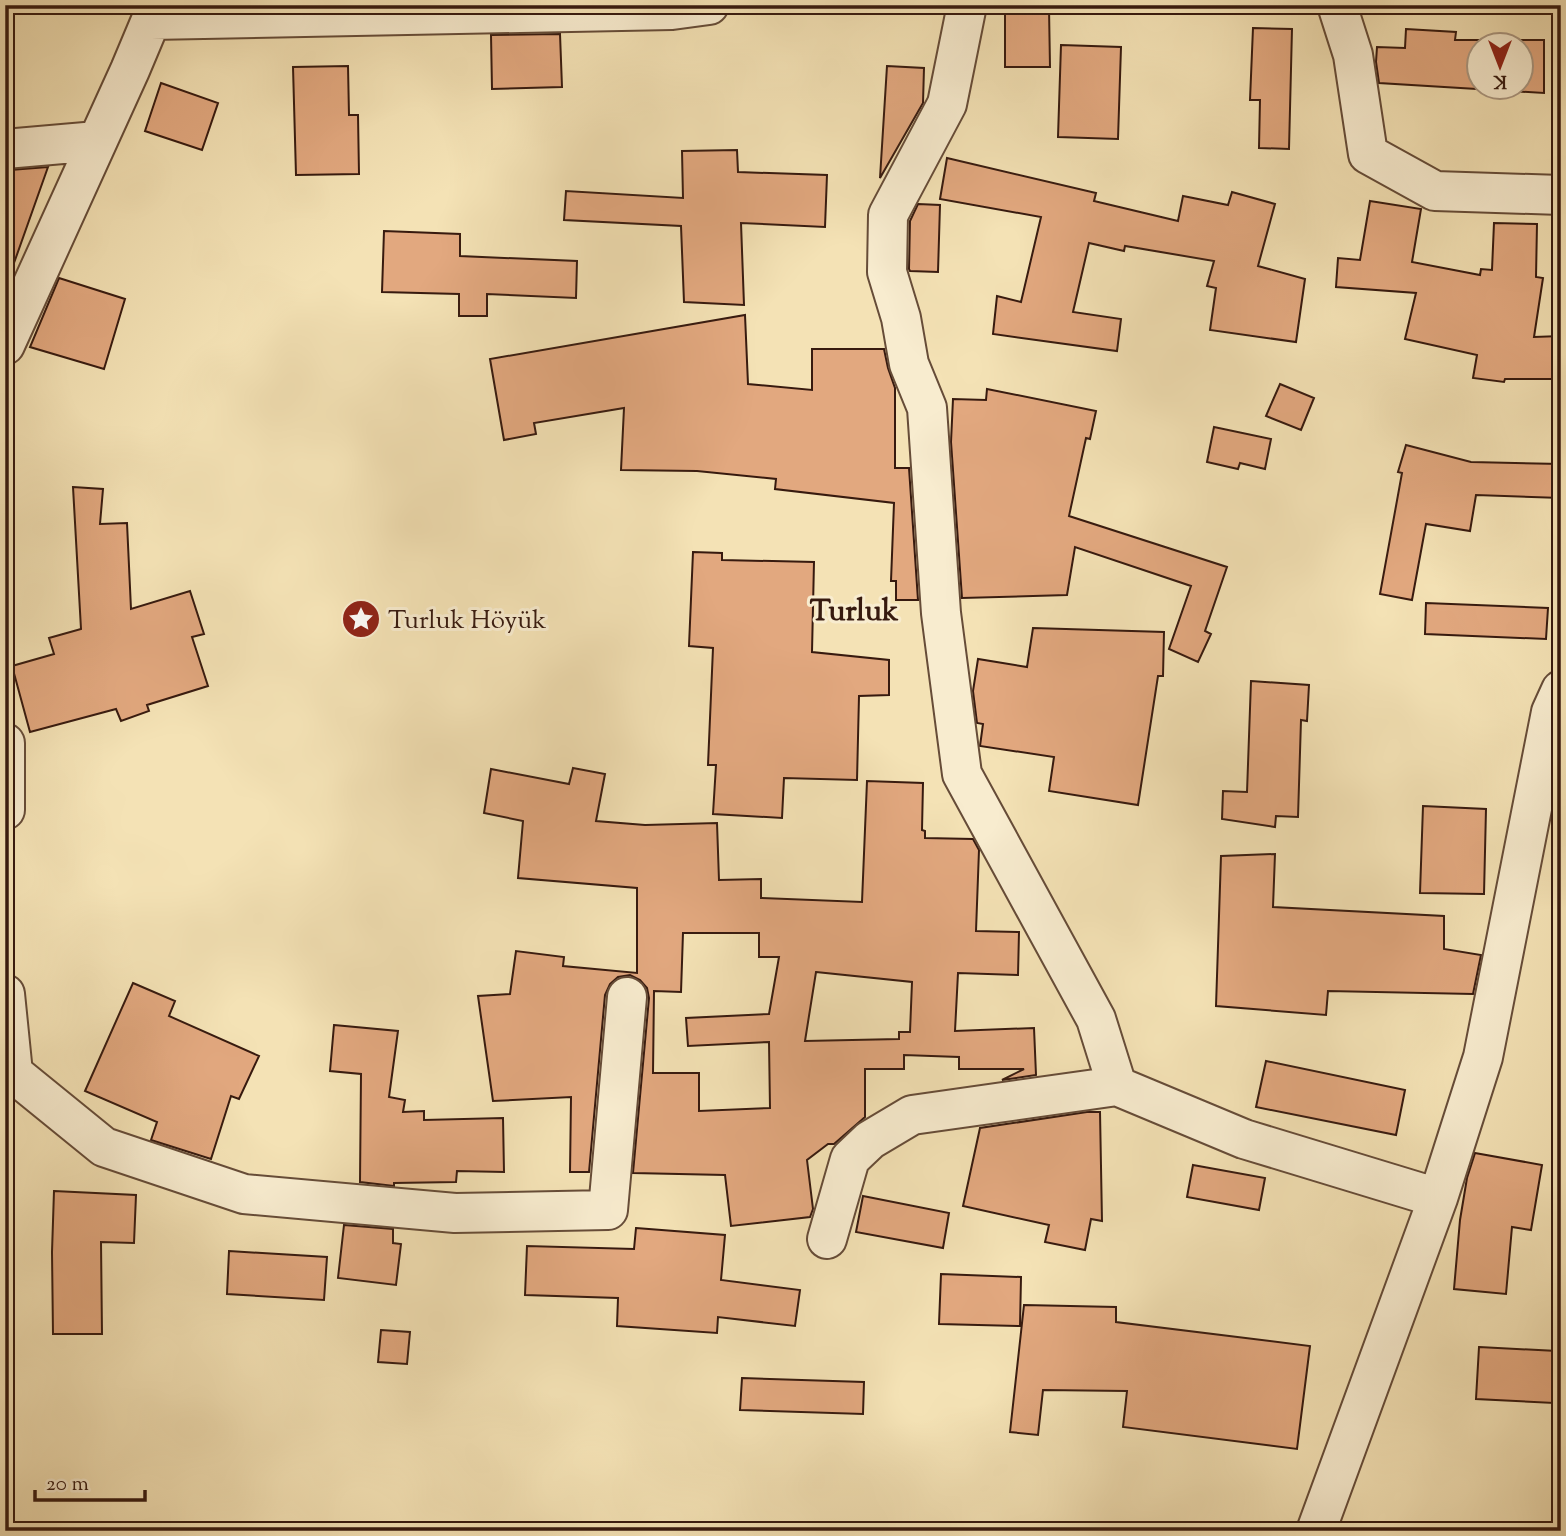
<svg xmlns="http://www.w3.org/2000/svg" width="1566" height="1536" font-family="'Sorts Mill Goudy',serif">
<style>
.building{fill:#e2a87f;stroke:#371a0f;stroke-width:2;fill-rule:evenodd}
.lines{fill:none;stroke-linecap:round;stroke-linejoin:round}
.minor-casing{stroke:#664c38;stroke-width:42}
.minor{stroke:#f8eccf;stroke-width:38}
.labels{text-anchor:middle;stroke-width:6;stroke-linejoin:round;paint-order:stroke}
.poi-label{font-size:26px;fill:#371a0f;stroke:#f8eccf;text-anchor:start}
.quarter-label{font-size:30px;font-weight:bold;fill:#371a0f;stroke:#f8eccf}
</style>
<rect width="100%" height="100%" fill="#f4e2b5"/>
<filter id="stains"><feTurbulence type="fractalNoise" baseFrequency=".00286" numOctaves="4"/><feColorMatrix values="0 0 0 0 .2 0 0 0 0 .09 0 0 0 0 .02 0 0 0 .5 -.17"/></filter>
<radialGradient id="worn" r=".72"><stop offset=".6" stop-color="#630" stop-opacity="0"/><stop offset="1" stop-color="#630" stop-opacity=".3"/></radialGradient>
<path class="building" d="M1005,8H1049L1050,67H1005Z
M1253,28L1292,29L1289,149L1259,148L1260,100H1250Z
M1406,29L1456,32L1455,40H1544V93L1379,83L1376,62L1377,47L1405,48ZM1479,46H1521V88H1479Z
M560,34L562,87L492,89L491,35Z
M1061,45L1121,47L1118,139L1058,137Z
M348,66L349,115H358L359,174L296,175L293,67Z
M887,66L924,68L923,103L880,178Z
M161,83L218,103L202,150L145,131Z
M737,150L738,172L827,175L825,227L741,223L744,305L684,302L681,226L564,220L566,191L683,198L682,151Z
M947,158L1096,193L1094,201L1178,221L1183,196L1228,205L1232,192L1275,204L1258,266L1305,279L1296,342L1210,330L1216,288L1207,286L1214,261L1125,246L1124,251L1089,243L1073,312L1121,319L1117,351L993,334L997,296L1021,302L1041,217L940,199Z
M48,167L14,263L8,262L10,170Z
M1370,201L1421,209L1412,262L1480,275L1481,269L1492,270L1494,223L1537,224L1536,277L1543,278L1534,337L1561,336V379H1505L1504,382L1473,378L1477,355L1405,339L1416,293L1336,287L1338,258L1360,260Z
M918,204L940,205L938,272L910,271L909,269L910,221Z
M384,231L460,234V256L577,261L576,298L487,294V316H459V294L382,292Z
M59,278L125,299L104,369L30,347Z
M745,315L748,384L812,390V349H884L888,368L895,388V468H909L918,600H896V581H891L894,503L775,489L776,479L697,471L621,470L624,408L534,423L536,434L504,440L490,359Z
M1280,384L1314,398L1301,430L1266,416Z
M987,389L1096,411L1090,439L1086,438L1069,516L1227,567L1205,631L1211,634L1198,662L1169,649L1191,586L1075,547L1067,595L962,598L951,442L953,399L986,400Z
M1214,427L1271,439L1265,469L1240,463L1238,469L1207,462Z
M1406,445L1471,462L1561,464V498L1476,495L1470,531L1426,524L1412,600L1380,594L1402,473L1398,472Z
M73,487L103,489L100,524L127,523L131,609L190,591L204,634L192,637L208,686L147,705L149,711L121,721L116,709L30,732L12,666L54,654L49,638L81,629Z
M693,552L722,553V560L814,562L812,652L889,660V695L859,696L857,780L784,778L782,818L713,814L716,765H708L713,648L689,646Z
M1426,603L1548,608L1546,639L1425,634Z
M1033,628L1164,632L1163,676H1158L1138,805L1049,791L1054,757L980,746L983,724L977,723L973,691L978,659L1027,667Z
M1251,681L1309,685L1307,721L1301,720L1298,817L1276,816L1275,827L1222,819L1223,791L1247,792Z
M573,768L605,774L596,821L645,825L717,823L719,880L761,879V898L862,902L867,781L923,783L922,830L925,831V838L973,839L979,850L976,931L1019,932L1018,975L958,973L955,1031L1034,1028L1036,1075L1002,1080L1024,1069H959V1057L904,1055V1069H865V1117L834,1144H828L807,1160L813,1209L810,1217L731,1226L725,1175L633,1173L649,998L647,988L640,980L630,975L618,977L610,984L605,995L589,1172H570L571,1097L493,1101L478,996L510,994L516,951L564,957L563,966L637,973V888L518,878L523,821L484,813L491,769L569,784ZM683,933H759V957H779L769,1014L686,1018L688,1046L769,1042L770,1108L699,1111V1073H653L654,991L681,992ZM816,972L912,982L910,1032H899V1039L805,1041Z
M1423,806L1486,809L1484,894L1420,893Z
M1275,854L1273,907L1444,916V949L1481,955L1473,994L1328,991L1326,1015L1216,1006L1221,856Z
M133,983L175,1001L169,1016L259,1056L239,1099L231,1096L211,1159L151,1140L157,1122L85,1091Z
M334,1025L398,1031L389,1097L405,1100L403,1112L424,1111V1120L503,1118L504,1172L457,1171L456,1182L394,1183V1186L360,1182L361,1074L330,1071Z
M1266,1061L1405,1090L1396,1135L1256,1107Z
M1087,1112H1100L1102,1221L1091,1219L1085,1250L1045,1242L1049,1225L963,1206L980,1128Z
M1475,1153L1542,1165L1531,1230L1512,1227L1506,1294L1454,1289L1460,1220L1467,1178Z
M1193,1165L1265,1178L1259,1210L1187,1197Z
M54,1191L136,1195L134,1243L101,1242L102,1334H53L52,1252Z
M863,1196L949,1213L943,1248L856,1232Z
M344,1225L393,1229V1243L401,1244L396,1285L338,1278Z
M636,1228L725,1235L721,1280L800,1290L795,1326L718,1317L717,1333L617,1326L618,1298L525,1295L527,1246L634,1249Z
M229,1251L327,1257L324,1300L227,1294Z
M941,1274L1021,1277L1020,1326L939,1324Z
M1024,1305L1116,1307V1322L1310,1346L1297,1449L1123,1427L1127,1391L1043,1390L1038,1435L1010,1432Z
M381,1330L410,1332L407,1364L378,1362Z
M1479,1347L1557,1351L1554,1403L1476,1399Z
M742,1378L864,1382L863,1414L740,1410Z"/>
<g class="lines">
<defs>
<path id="minor" d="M967,5L947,104L888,215L887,272L901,318L909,364L927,408L941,613L962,774L1096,1019L1117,1086
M1337,5L1353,55L1368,154L1435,191L1561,195
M151,20L672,10L709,5
M5,149L97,141
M5,345L130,70L151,20L155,5
M5,743V810
M5,994L13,1073L104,1147L244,1194L455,1213L608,1210L627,997
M827,1239L850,1159L870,1140L912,1115L1117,1086L1244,1139L1438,1198
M1316,1531L1438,1198L1483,1057L1551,712L1561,690"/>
</defs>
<use href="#minor" class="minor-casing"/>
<use href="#minor" class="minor"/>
</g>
<defs>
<symbol id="sight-disc" viewBox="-11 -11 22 22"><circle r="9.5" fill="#8f2418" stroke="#f8eccf"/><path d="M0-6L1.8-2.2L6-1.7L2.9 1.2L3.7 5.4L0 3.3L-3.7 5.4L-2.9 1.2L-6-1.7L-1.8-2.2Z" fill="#fff"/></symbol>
</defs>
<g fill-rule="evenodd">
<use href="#sight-disc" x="339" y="597" width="44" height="44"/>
</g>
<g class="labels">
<g class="poi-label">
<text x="388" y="628">Turluk Höyük</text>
</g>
<g class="quarter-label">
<text x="854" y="620">Turluk</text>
</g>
</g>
<rect width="1566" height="1536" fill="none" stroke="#f4e2b5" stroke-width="28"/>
<rect x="7" y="7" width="1552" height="1522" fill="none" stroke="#371a0f" stroke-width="3.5"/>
<rect x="14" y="14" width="1538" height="1508" fill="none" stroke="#371a0f" stroke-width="2"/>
<g transform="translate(1500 66) rotate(180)"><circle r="33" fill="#f8eccf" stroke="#ab9882" stroke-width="2"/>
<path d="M0-5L12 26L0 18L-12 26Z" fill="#8f2418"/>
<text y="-10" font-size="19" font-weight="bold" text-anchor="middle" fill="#371a0f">K</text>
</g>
<path d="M35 1490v10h110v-10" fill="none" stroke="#371a0f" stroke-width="3.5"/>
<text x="46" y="1490" font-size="21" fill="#371a0f" stroke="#f8eccf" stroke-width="5" paint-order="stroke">20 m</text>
<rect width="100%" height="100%" filter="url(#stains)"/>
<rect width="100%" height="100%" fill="url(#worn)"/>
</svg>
